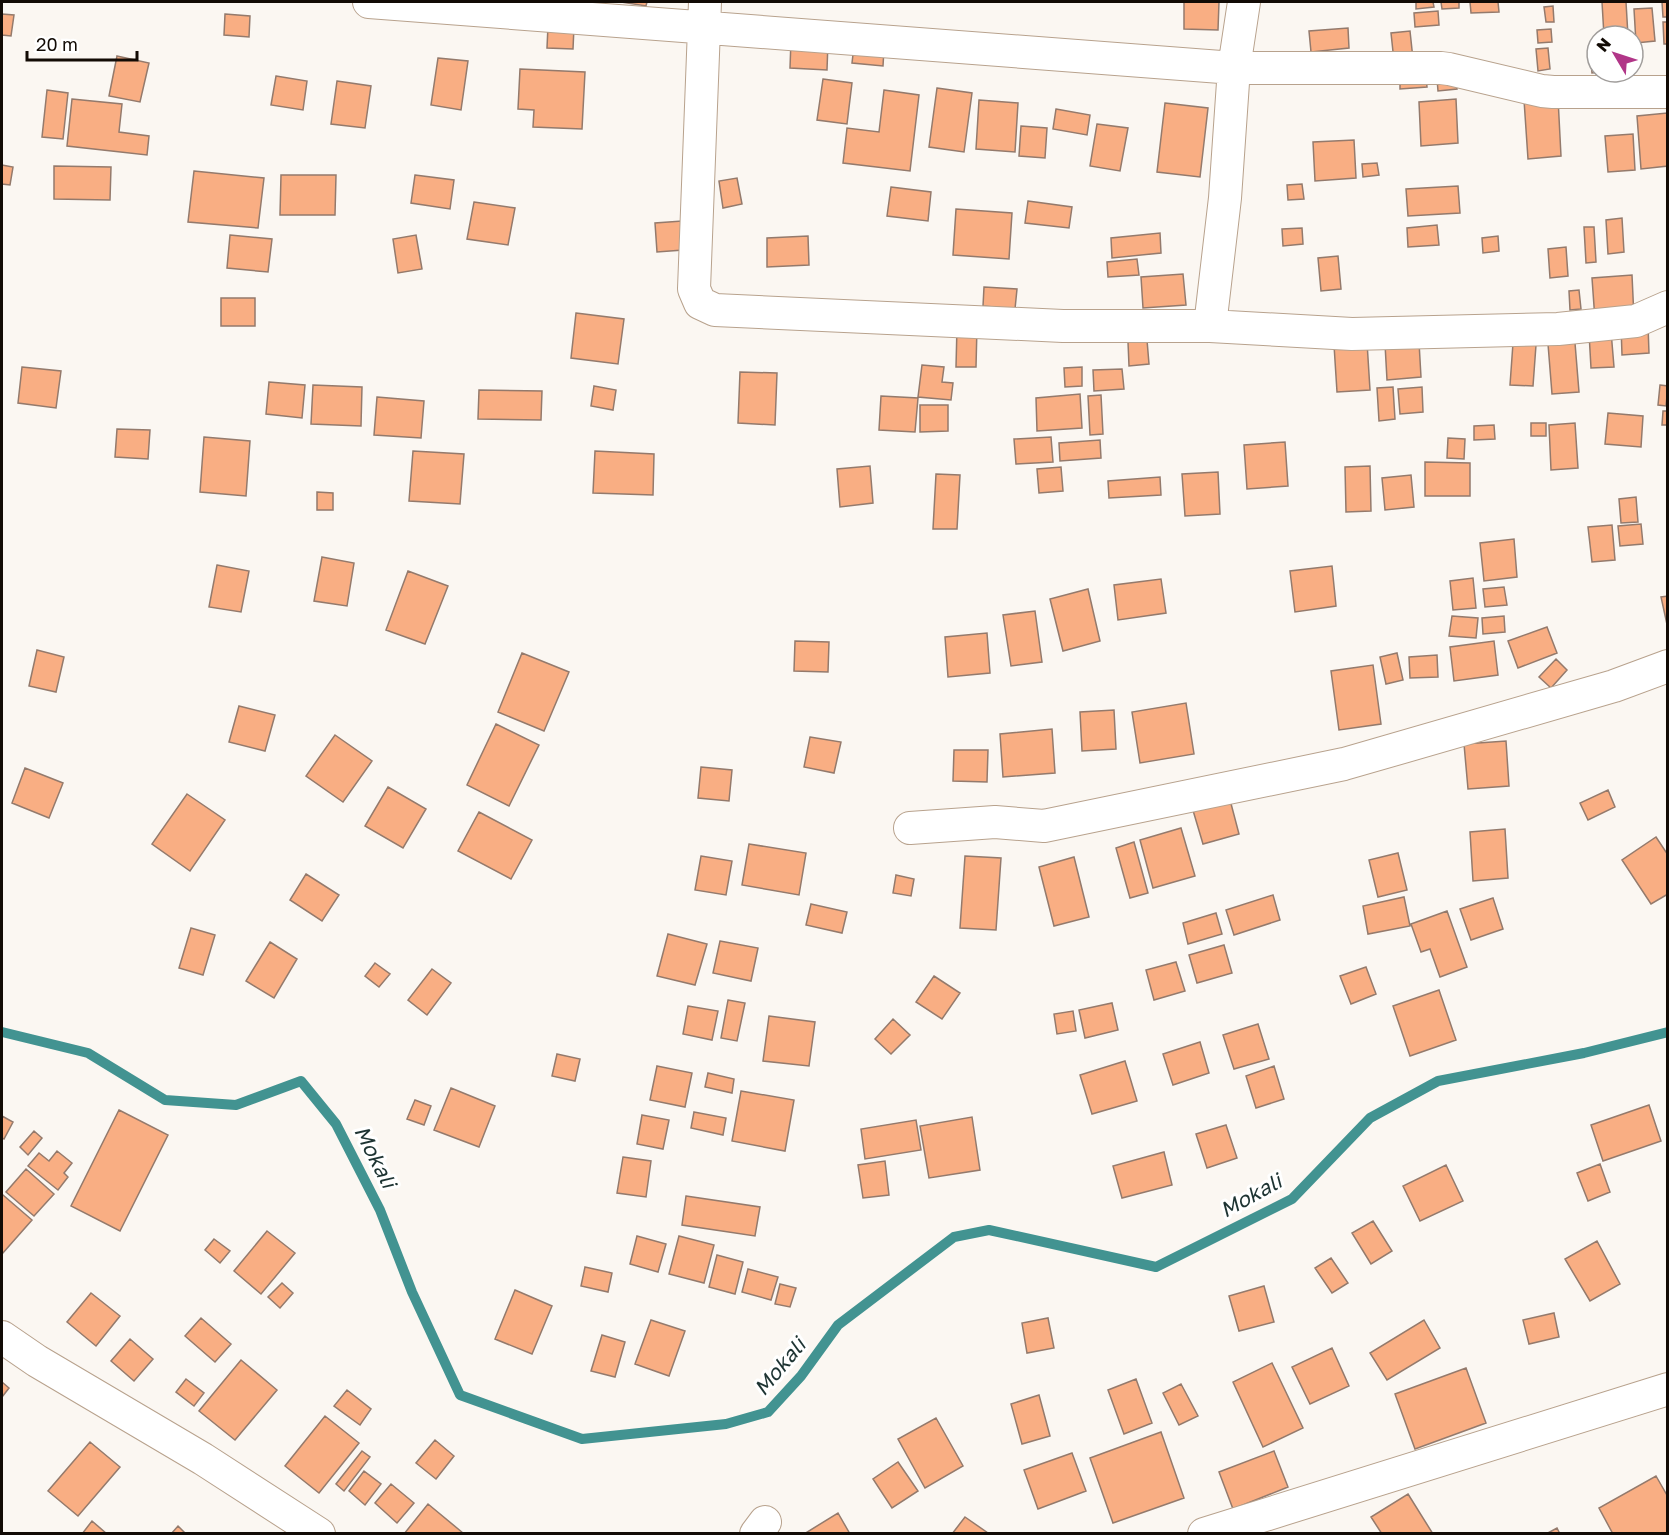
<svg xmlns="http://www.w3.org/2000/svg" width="1669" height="1535" font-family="'Golos Text',sans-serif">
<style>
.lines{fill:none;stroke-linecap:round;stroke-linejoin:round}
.stream{stroke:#429391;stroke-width:10}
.building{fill:#f9ae83;stroke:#947a6c;stroke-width:1.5}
.street-casing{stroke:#b8a28d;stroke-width:34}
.street{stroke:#fff;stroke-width:32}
.labels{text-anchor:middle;stroke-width:6;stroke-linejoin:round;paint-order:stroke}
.water-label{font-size:21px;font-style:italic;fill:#1d3332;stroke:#fff}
</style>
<rect width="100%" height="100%" fill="#fbf7f2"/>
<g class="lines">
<path class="stream" d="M2,1032L88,1053L165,1100L236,1105L301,1081L336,1124L380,1210L412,1292L460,1395L582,1439L726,1424L768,1412L801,1376L838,1325L954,1237L989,1230L1156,1267L1292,1199L1370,1118L1438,1081L1584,1053L1668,1032"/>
</g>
<path class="building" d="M621,2H647L646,6Z
M1184,2H1219L1218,30L1184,29Z
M1416,2H1433L1434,7L1416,9Z
M1441,2H1459V8L1442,9Z
M1470,2H1498L1499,12L1471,13Z
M1602,2H1626L1628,36H1604Z
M1662,2H1668V17H1663Z
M1553,6L1554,22H1546L1544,7Z
M1652,8L1655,41L1636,43L1634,9Z
M1438,11L1439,25L1415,27L1414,13Z
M2,14L14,15L11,36L2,35Z
M225,14L250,16L249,37L224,35Z
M1663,22H1668V44H1664Z
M548,26L574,27L573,49L547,48Z
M1348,28L1349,48L1311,52L1309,31Z
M1551,29L1552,42L1538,43L1537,30Z
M1410,31L1413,59L1394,61L1391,33Z
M791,40L828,42L827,70L790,68Z
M854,46L884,49L883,66L852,63Z
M1548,48L1550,69L1538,71L1536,49Z
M1597,50V72H1603L1592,73L1590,51Z
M117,56L149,63L140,102L109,96Z
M438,58L468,61L461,110L431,105Z
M520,69L585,72L582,129L533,127L534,110L518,109Z
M276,76L307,81L303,110L271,105Z
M1426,76L1427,87L1400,89V79Z
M1456,78L1457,89L1438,91L1437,79Z
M823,79L852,83L847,124L817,120Z
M337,81L371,86L365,128L331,124Z
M937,88L972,93L964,152L929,147Z
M47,90L68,93L63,139L42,137Z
M884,90L919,95L910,171L843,163L847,128L879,132Z
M1558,98L1561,156L1528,159L1524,100Z
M72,99L122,104L119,132L149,136L147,155L67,146Z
M1456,99L1458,143L1421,146L1419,102Z
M979,100L1018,103L1015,152L976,149Z
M1165,103L1208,108L1200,177L1157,172Z
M1056,109L1090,115L1087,135L1053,129Z
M1667,113L1668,166L1641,169L1637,116Z
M1097,124L1128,128L1120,171L1090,166Z
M1021,126L1047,128L1045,158L1019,156Z
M1633,134L1635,170L1608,172L1605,136Z
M1354,140L1356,178L1315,181L1313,142Z
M1377,163L1379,175L1363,177L1362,164Z
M2,165L13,167L10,185L2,184Z
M54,166L111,167L110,200L54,199Z
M194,171L264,178L258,228L188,222Z
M281,175H336L335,215H280Z
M415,175L454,180L450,209L411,203Z
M737,178L742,204L723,208L719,181Z
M1302,184L1304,199L1288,200L1287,185Z
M1458,186L1460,213L1408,216L1406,189Z
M891,187L931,192L928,221L887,216Z
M1028,201L1072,207L1069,228L1025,223Z
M474,202L515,208L508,245L467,239Z
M956,209L1012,213L1009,259L953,255Z
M1622,218L1624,252L1608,254L1606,220Z
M682,221L683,250L657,252L655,223Z
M1437,225L1439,245L1408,247L1407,228Z
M1584,227H1594L1596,262L1586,263Z
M1302,228L1303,244L1283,246L1282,229Z
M1160,233L1161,253L1112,258L1111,238Z
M230,235L272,239L268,272L227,268Z
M416,235L422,269L398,273L393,239Z
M808,236L809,265L767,267V238Z
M1498,236L1499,251L1483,253L1482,238Z
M1566,247L1568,276L1550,278L1548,249Z
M1338,256L1341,289L1321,291L1318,258Z
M1137,259L1139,275L1108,277L1107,262Z
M1183,274L1186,305L1143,308L1141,277Z
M1632,275L1634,318L1595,320L1592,278Z
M984,287L1017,289L1015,309L983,306Z
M1579,290L1581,309L1570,310L1569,291Z
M221,298H255V326H221Z
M576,313L624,319L618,364L571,358Z
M1648,325L1649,353L1622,355L1621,326Z
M957,327H977L976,367H956Z
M1611,331L1614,367L1591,368L1589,333Z
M1147,340L1149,364L1129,366L1128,342Z
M1367,342L1370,390L1337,392L1334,345Z
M1419,342L1421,377L1387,380L1385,344Z
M1513,343L1536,345L1533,386L1510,385Z
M1575,343L1579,392L1552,394L1548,344Z
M922,365L944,367L942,382L953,383L951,400L918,397Z
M22,367L61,371L56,408L18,403Z
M1082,367V386L1065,387L1064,368Z
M1122,369L1124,389L1094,391L1093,370Z
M740,372L777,373L775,425L738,423Z
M269,382L305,385L302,418L266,414Z
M313,385L362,387L361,426L311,424Z
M1660,385L1668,386L1666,406L1658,405Z
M594,386L616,390L613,410L591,406Z
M1393,387L1395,419L1379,421L1377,388Z
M1422,387L1423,412L1400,414L1398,389Z
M479,390L542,391L541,420L478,419Z
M1080,394L1082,428L1037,431L1036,398Z
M1101,395L1103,434L1090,435L1088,396Z
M881,396L918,398L915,432L879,430Z
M377,397L424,401L421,438L374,435Z
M920,405H948V431L920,432Z
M1663,411H1668V425H1662Z
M1608,413L1643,416L1641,447L1605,444Z
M1531,423H1546V436H1531Z
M1575,423L1578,468L1551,470L1549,425Z
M1494,425L1495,439L1474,440V426Z
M117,429L150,430L148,459L115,457Z
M204,437L250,441L246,496L200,492Z
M1051,437L1053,462L1016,464L1014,439Z
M1448,438L1465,439L1464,459L1447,458Z
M1100,440L1101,458L1060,461L1059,443Z
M1285,442L1288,486L1247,489L1244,445Z
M413,451L464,454L460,504L409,501Z
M595,451L654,454L653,495L593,493Z
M1425,462L1470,463V496H1425Z
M870,466L873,503L840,507L837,469Z
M1370,466L1371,511L1346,512L1345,467Z
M1061,467L1063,491L1039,493L1037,469Z
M1218,472L1220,514L1185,516L1182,474Z
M936,474L960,475L957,529H933Z
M1411,475L1414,507L1385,510L1382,478Z
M1160,477L1161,495L1109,498L1108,481Z
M317,492L333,493V510H317Z
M1636,497L1638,522L1621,523L1619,499Z
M1641,524L1643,544L1620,546L1618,526Z
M1612,525L1615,560L1592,562L1588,527Z
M1514,539L1517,577L1484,581L1480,543Z
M322,557L354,563L347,606L314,601Z
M217,565L249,571L241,612L209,607Z
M1332,566L1336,606L1295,612L1290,571Z
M408,571L448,586L425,644L386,630Z
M1473,578L1476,608L1453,610L1450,581Z
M1161,579L1166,613L1118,620L1114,585Z
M1504,587L1507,605L1485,607L1483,589Z
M1088,589L1100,641L1063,651L1050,599Z
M1668,596V629L1661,597Z
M1035,611L1042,662L1011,666L1003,615Z
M1452,616L1478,618L1476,638L1449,636Z
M1504,616L1505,632L1483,634L1482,618Z
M1547,627L1557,653L1518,668L1508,641Z
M987,633L990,673L948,677L945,637Z
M795,641L829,642L828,672L794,671Z
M1494,641L1498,675L1454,681L1450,647Z
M37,650L64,657L56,692L29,686Z
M522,653L569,672L544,731L498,712Z
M1397,653L1403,680L1386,684L1380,657Z
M1437,655L1438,677L1410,678L1409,657Z
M1556,659L1567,670L1551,688L1539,677Z
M1373,665L1381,724L1339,730L1331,671Z
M1186,703L1194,754L1140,763L1132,712Z
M239,706L275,715L265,751L229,742Z
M1114,710L1116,749L1082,751L1080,712Z
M496,724L539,745L509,806L467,785Z
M1052,729L1055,773L1003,777L1000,734Z
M335,735L372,761L343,802L306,776Z
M810,737L841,742L834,773L804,767Z
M1506,741L1509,786L1468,789L1464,744Z
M954,750H988L987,782L953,781Z
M701,767L732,770L729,801L698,798Z
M25,768L63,783L49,818L12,803Z
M388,787L426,809L403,848L365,826Z
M1608,790L1615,807L1588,820L1580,803Z
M187,794L225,820L190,871L152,844Z
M1229,796L1239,834L1203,844L1192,807Z
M479,812L532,840L511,879L458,851Z
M1181,828L1195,876L1153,888L1140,840Z
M1505,829L1508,878L1473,881L1470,832Z
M1656,837L1668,855V894L1651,904L1622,860Z
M1134,842L1148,893L1130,898L1116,848Z
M749,844L806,853L799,895L742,885Z
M1398,853L1407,890L1378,897L1369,860Z
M701,856L732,861L726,895L695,890Z
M965,856L1001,858L996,930L960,928Z
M1074,857L1089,917L1054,926L1039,867Z
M306,874L339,895L322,921L290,900Z
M896,875L914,879L911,896L893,893Z
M1273,895L1280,920L1234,935L1226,910Z
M1404,897L1410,926L1368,934L1363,906Z
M1493,898L1503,929L1471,940L1460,909Z
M811,904L847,912L842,933L806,925Z
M1447,911L1467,967L1440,977L1430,949L1421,952L1411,924Z
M1216,913L1222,934L1188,944L1183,923Z
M191,928L215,935L203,975L179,968Z
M668,934L707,944L695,985L657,976Z
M720,941L758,948L751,981L713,973Z
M270,942L297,959L274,998L246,981Z
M1224,945L1232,973L1197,983L1189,955Z
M1176,962L1185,991L1154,1000L1146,970Z
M375,963L390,974L379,987L365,976Z
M1366,967L1376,994L1351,1004L1340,976Z
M432,969L451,983L427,1015L408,1000Z
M934,976L960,993L942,1019L916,1002Z
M1439,990L1456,1040L1410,1056L1393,1006Z
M728,1000L745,1003L737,1041L721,1038Z
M1112,1003L1118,1030L1085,1038L1079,1010Z
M688,1006L718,1011L712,1040L683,1034Z
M1073,1011L1076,1031L1057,1034L1054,1014Z
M769,1016L815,1022L809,1066L763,1061Z
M893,1019L910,1035L891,1054L875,1039Z
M1258,1024L1269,1059L1234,1069L1223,1035Z
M1200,1042L1209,1073L1173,1085L1163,1054Z
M557,1054L580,1059L575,1081L552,1076Z
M1125,1061L1137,1101L1092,1114L1080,1075Z
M657,1066L692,1073L685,1107L650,1100Z
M1274,1066L1284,1099L1256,1108L1246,1076Z
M708,1073L734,1079L732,1093L705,1087Z
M451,1088L495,1106L479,1147L434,1130Z
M741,1091L794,1100L785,1151L732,1141Z
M415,1100L431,1106L424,1125L407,1119Z
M1649,1105L1661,1141L1603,1161L1591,1125Z
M119,1110L168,1135L120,1231L71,1206Z
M694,1112L726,1118L723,1135L691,1128Z
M642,1115L669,1120L663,1149L637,1144Z
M2,1116L13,1122L4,1139L2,1138Z
M972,1117L980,1170L929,1178L920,1126Z
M916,1120L921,1150L865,1159L861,1129Z
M1226,1125L1237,1158L1207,1168L1196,1134Z
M34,1131L42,1138L28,1155L20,1147Z
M57,1151L72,1163L64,1173L68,1177L58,1190L28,1166L39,1153L49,1161Z
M1164,1152L1172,1185L1122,1198L1113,1166Z
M623,1157L651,1161L646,1197L617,1193Z
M885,1161L889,1195L863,1198L858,1165Z
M1600,1164L1610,1192L1588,1201L1577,1173Z
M1446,1165L1463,1201L1420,1221L1403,1186Z
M26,1169L54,1194L34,1216L6,1192Z
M3,1195L32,1220L2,1254V1196Z
M686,1196L760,1207L755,1236L682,1225Z
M1373,1221L1392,1251L1371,1264L1352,1233Z
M267,1231L295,1253L261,1294L234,1271Z
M637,1236L666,1244L658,1272L630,1264Z
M679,1236L714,1245L704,1283L669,1274Z
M214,1239L230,1251L220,1263L205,1250Z
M1597,1241L1620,1284L1590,1301L1565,1259Z
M717,1255L743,1262L735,1294L709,1287Z
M1331,1258L1348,1283L1332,1293L1315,1268Z
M585,1267L612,1273L608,1292L581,1286Z
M748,1269L778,1277L771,1300L742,1292Z
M282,1283L293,1293L280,1308L268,1297Z
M780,1284L796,1288L790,1307L775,1304Z
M1264,1286L1274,1322L1239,1331L1229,1296Z
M515,1290L552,1306L532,1354L495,1339Z
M91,1293L120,1316L96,1346L67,1322Z
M1554,1313L1559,1337L1529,1344L1523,1320Z
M201,1318L231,1344L215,1362L185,1336Z
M1048,1318L1054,1348L1027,1353L1022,1323Z
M651,1320L685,1331L669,1376L635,1364Z
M1424,1320L1440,1348L1387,1380L1370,1353Z
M602,1335L625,1342L615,1377L591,1371Z
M130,1339L153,1359L134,1381L111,1361Z
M1332,1348L1349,1386L1310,1404L1292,1367Z
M241,1360L277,1390L235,1440L199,1411Z
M1272,1363L1303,1428L1263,1447L1233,1382Z
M1466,1368L1486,1423L1415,1449L1395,1394Z
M186,1379L204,1393L194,1406L176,1392Z
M1136,1379L1152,1423L1124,1434L1108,1390Z
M2,1382L9,1388L2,1397Z
M1181,1384L1198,1416L1179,1425L1163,1393Z
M347,1390L371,1409L360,1425L334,1406Z
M1039,1395L1050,1436L1022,1444L1011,1404Z
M325,1416L359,1443L319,1493L285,1466Z
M936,1418L963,1466L925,1488L898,1439Z
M1161,1432L1184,1498L1113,1523L1090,1458Z
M435,1440L454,1456L436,1479L416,1463Z
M90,1442L120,1467L78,1516L48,1491Z
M362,1451L370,1457L344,1491L336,1484Z
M1274,1451L1288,1487L1233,1509L1219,1472Z
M1072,1453L1086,1491L1038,1509L1024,1470Z
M898,1462L918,1491L892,1508L873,1479Z
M364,1471L381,1484L365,1505L349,1491Z
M1656,1476L1668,1497V1534H1613L1599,1508Z
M391,1484L414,1503L397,1523L375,1503Z
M1408,1494L1433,1534H1382L1371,1517Z
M428,1504L463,1533V1534H404Z
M838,1513L850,1534H804Z
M965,1517L988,1533L952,1534Z
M92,1521L107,1534H82Z
M178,1526L186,1534H171Z
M1557,1528L1560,1534H1546Z"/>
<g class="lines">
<defs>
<path id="street" d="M369,2L1234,68H1441L1449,69L1542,91L1553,92H1668
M705,2L694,289L700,303L715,310L1063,326H1210L1352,334L1558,329L1636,321L1668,307
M1210,326L1225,198L1234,68L1244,2
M910,828L995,822L1044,826L1344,764L1614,686L1668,666
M2,1337L37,1361L203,1459L319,1534
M756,1534L765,1522
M1204,1534L1668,1389"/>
</defs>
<use href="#street" class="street-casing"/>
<use href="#street" class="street"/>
</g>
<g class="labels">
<g class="water-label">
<text transform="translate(375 1157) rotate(63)" y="7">Mokali</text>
<text transform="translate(1251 1196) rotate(-29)" y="7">Mokali</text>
<text transform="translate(780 1367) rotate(-50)" y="7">Mokali</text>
</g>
</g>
<rect width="1669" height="1535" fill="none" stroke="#120b05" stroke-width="6"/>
<g transform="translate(1615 54) rotate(309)"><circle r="28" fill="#ffffff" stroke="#a09d9b" stroke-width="1.5"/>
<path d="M0-4.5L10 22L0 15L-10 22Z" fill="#b13688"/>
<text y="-9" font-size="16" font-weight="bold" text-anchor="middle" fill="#120b05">N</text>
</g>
<path d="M27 51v9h110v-9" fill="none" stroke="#120b05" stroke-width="3"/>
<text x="36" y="51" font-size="18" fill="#120b05" stroke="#ffffff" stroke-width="4.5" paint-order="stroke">20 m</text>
</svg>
